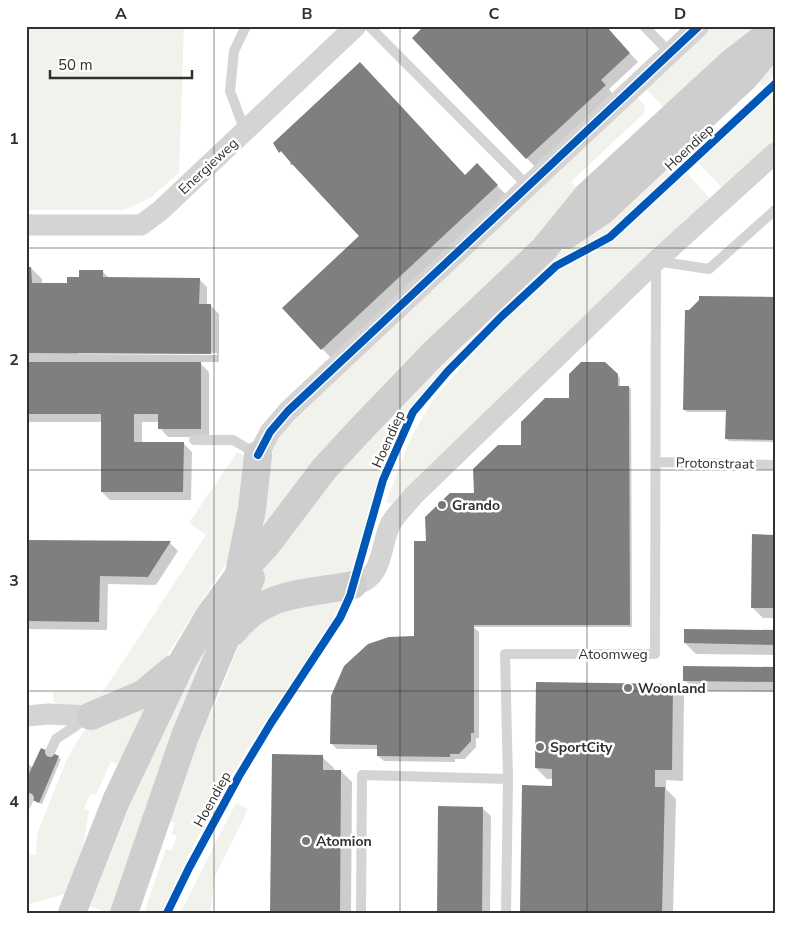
<svg xmlns="http://www.w3.org/2000/svg" width="801" height="939" font-family="'Nunito Sans',sans-serif">
<style>
.green{fill:#f1f2ec}
.shadow{fill:#0003;fill-rule:evenodd}
.building{fill:#7f7f7f}
.lines{fill:none;stroke-linecap:round;stroke-linejoin:round}
.lane{stroke:#d4d4d4;stroke-width:10}
.street{stroke:#d4d4d4;stroke-width:21}
.secondary{stroke:#cecece;stroke-width:28}
.cycleway-casing{stroke:#fff;stroke-width:11}
.cycleway{stroke:#0057b8;stroke-width:8}
.grid{fill:none;stroke:#303030;stroke-width:1;stroke-opacity:0.55}
.poi-dot{fill:#787878;stroke:#fff;stroke-width:2}
.labels{text-anchor:middle;stroke-width:5;stroke-linejoin:round;paint-order:stroke}
.street-label{font-size:14px;fill:#303030;stroke:#fff}
.poi-label{font-size:14px;font-weight:bold;fill:#303030;stroke:#fff;text-anchor:start}
.neatline{fill:none;stroke:#303030;stroke-width:2}
.grid-label{font-size:16px;text-anchor:middle;font-weight:bold;fill:#303030}
</style>
<rect width="100%" height="100%" fill="#fff"/>
<path class="green" d="M26,26H184L179,173L150,198L124,210H26Z
M707,26H764L669,113L643,86Z
M775,52V75L764,87L758,81Z
M775,90V145L725,191L698,162Z
M635,95L645,105L644,113L571,182L578,189L551,228L256,541L273,434Z
M670,156L681,166L602,238L568,254L547,269L477,335L419,398L400,426L379,478L350,579L258,602L260,574L307,508L339,468L425,380L557,254L601,220Z
M687,173L713,202L396,504L386,503L410,440L432,401L485,339L553,274L611,243Z
M237,452L249,458L228,560L157,671C145,681 98,704 83,707C75,708 59,706 53,701V692H103L206,535L189,523Z
M233,592L117,913H108L90,906L182,675Z
M345,593C329,634 301,667 277,703C234,769 193,840 162,913H144L166,849L171,851L177,836L171,834L175,823L167,820L194,737L214,708L240,642L254,620Z
M148,696V720L117,764L111,761L96,795L90,794L84,808L89,811L83,846L65,894L26,905V855H36L37,834L67,759L83,732L89,726Z
M236,803L248,809L215,876L210,913H180Z"/>
<path class="shadow" d="M605,26L638,62L609,89L613,94L535,167L414,38Z
M274,144L465,176H488L508,197L331,358L284,308L361,236Z
M26,268H31L42,279V284L68,285L80,278L103,272L109,278L199,279L207,287V305L211,306L219,314V362H199L209,372V437H168L160,428V422H142V443H183L192,452L191,500H110L102,492V422H26ZM78,352L217,353V355L78,354Z
M775,298V442L729,441L726,438L727,412H687L684,409Z
M605,363L620,378V387H629L631,389L632,627H474L479,632V738H476V747L465,759H455V762L384,761L378,756V749H337L331,743L415,637L427,542Z
M775,535V618H763L752,607Z
M26,542L170,543L178,551L156,585L108,584L107,630L26,629Z
M775,631V655L696,654L685,643Z
M775,668V692L696,691L685,680Z
M673,685L684,696L683,781L666,780V789L676,799L673,913H521L553,787V779H547L536,768Z
M41,749L61,759L42,804L26,797V762L33,768Z
M322,757L334,768V771H341L352,782L351,913H272Z
M482,808L491,816L490,913H438Z"/>
<path class="building" d="M424,26H606L630,53L601,80L606,85L526,159L412,38Z
M360,62L465,175L477,163L498,185L321,350L282,308L359,236L293,165L290,164L291,163L281,151L279,153L273,143Z
M26,267H31L32,283H67V277H79V270H103V277L200,278L199,304H211V354L26,353Z
M699,296L775,297V440L725,439L726,410H683L685,310H689L699,300Z
M26,362H201V429H158V414H134V442H184L183,492H101V414H26Z
M581,362H605L618,374V386H629L630,625H474V733H471V741L459,754H450V757L377,756V745L330,744L331,696L344,666L368,644L389,637L414,636V541H426L425,517L450,493H474L473,469L498,445H521V422L545,398H569V374Z
M752,534L775,535V608H751Z
M26,540L171,541L148,577L100,576L99,622L26,621Z
M684,629L775,630V645L684,643Z
M683,666L775,667V682L683,681Z
M536,682L673,684L672,770H655V787H665L662,913H520L522,785L552,786V769L535,768Z
M41,748L59,756L39,803L26,797V780Z
M272,754L323,755V770H341L340,913L270,912Z
M438,806L483,807L482,913H437Z"/>
<g class="lines">
<path class="lane" d="M369,26L527,185
M644,26L671,54
M245,131L230,91L234,51L246,26
M194,440H233L257,454
M656,462L775,465
M50,752L56,739L86,719
M26,805L29,798
M361,913L362,775L508,779
M506,913L508,779L505,654H655L656,261L709,269L775,210"/>
<path class="street" d="M26,225H141L160,211L356,26
M258,455L270,432L288,411L699,26
M353,585C385,579 379,546 391,523C397,513 406,505 413,496L656,261L775,153
M26,716L49,714L91,716"/>
<path class="secondary" d="M566,235L602,211L745,77L771,46
M239,573L252,509L258,455
M233,632C265,591 305,594 353,585
M91,716L143,694L173,669
M72,913L116,801L182,662L209,616L239,575L268,543L324,469L360,430L433,354L544,249L587,196L731,63L775,29
M124,913L185,736L251,578"/>
<defs>
<path id="cycleway" d="M258,455L270,432L288,411L699,26
M167,913L189,868L239,776L271,723L340,618L350,596L383,480L413,412L448,371L502,316L556,266L610,237L775,84"/>
</defs>
<use href="#cycleway" class="cycleway-casing"/>
<use href="#cycleway" class="cycleway"/>
</g>
<path class="grid" d="M214,26V913M400,26V913M587,26V913M26,248H775M26,470H775M26,691H775"/>
<g class="poi-dot">
<circle cx="442" cy="505" r="5"/>
<circle cx="628" cy="688" r="5"/>
<circle cx="540" cy="747" r="5"/>
<circle cx="306" cy="841" r="5"/>
</g>
<g class="labels">
<g class="street-label">
<text transform="translate(689 147) rotate(-43)" y="5">Hoendiep</text>
<text transform="translate(208 166) rotate(-43)" y="5">Energieweg</text>
<text transform="translate(388 439) rotate(-66)" y="5">Hoendiep</text>
<text transform="translate(715 463) rotate(1)" y="5">Protonstraat</text>
<text x="613" y="659">Atoomweg</text>
<text transform="translate(212 799) rotate(-61)" y="5">Hoendiep</text>
</g>
<g class="poi-label">
<text x="452" y="510">Grando</text>
<text x="638" y="693">Woonland</text>
<text x="550" y="752">SportCity</text>
<text x="316" y="846">Atomion</text>
</g>
</g>
<rect width="801" height="939" fill="none" stroke="#ffffff" stroke-width="55"/>
<path d="M50 70v8h142v-8" fill="none" stroke="#303030" stroke-width="2.5"/>
<text x="58" y="70" font-size="15" fill="#303030" stroke="#ffffff" stroke-width="4" paint-order="stroke">50 m</text>
<rect x="28" y="28" width="746" height="884" class="neatline"/>
<g class="grid-label">
<text x="121" y="19">A</text>
<text x="307" y="19">B</text>
<text x="494" y="19">C</text>
<text x="680" y="19">D</text>
<text x="14" y="144">1</text>
<text x="14" y="365">2</text>
<text x="14" y="586">3</text>
<text x="14" y="807">4</text>
</g>
</svg>
